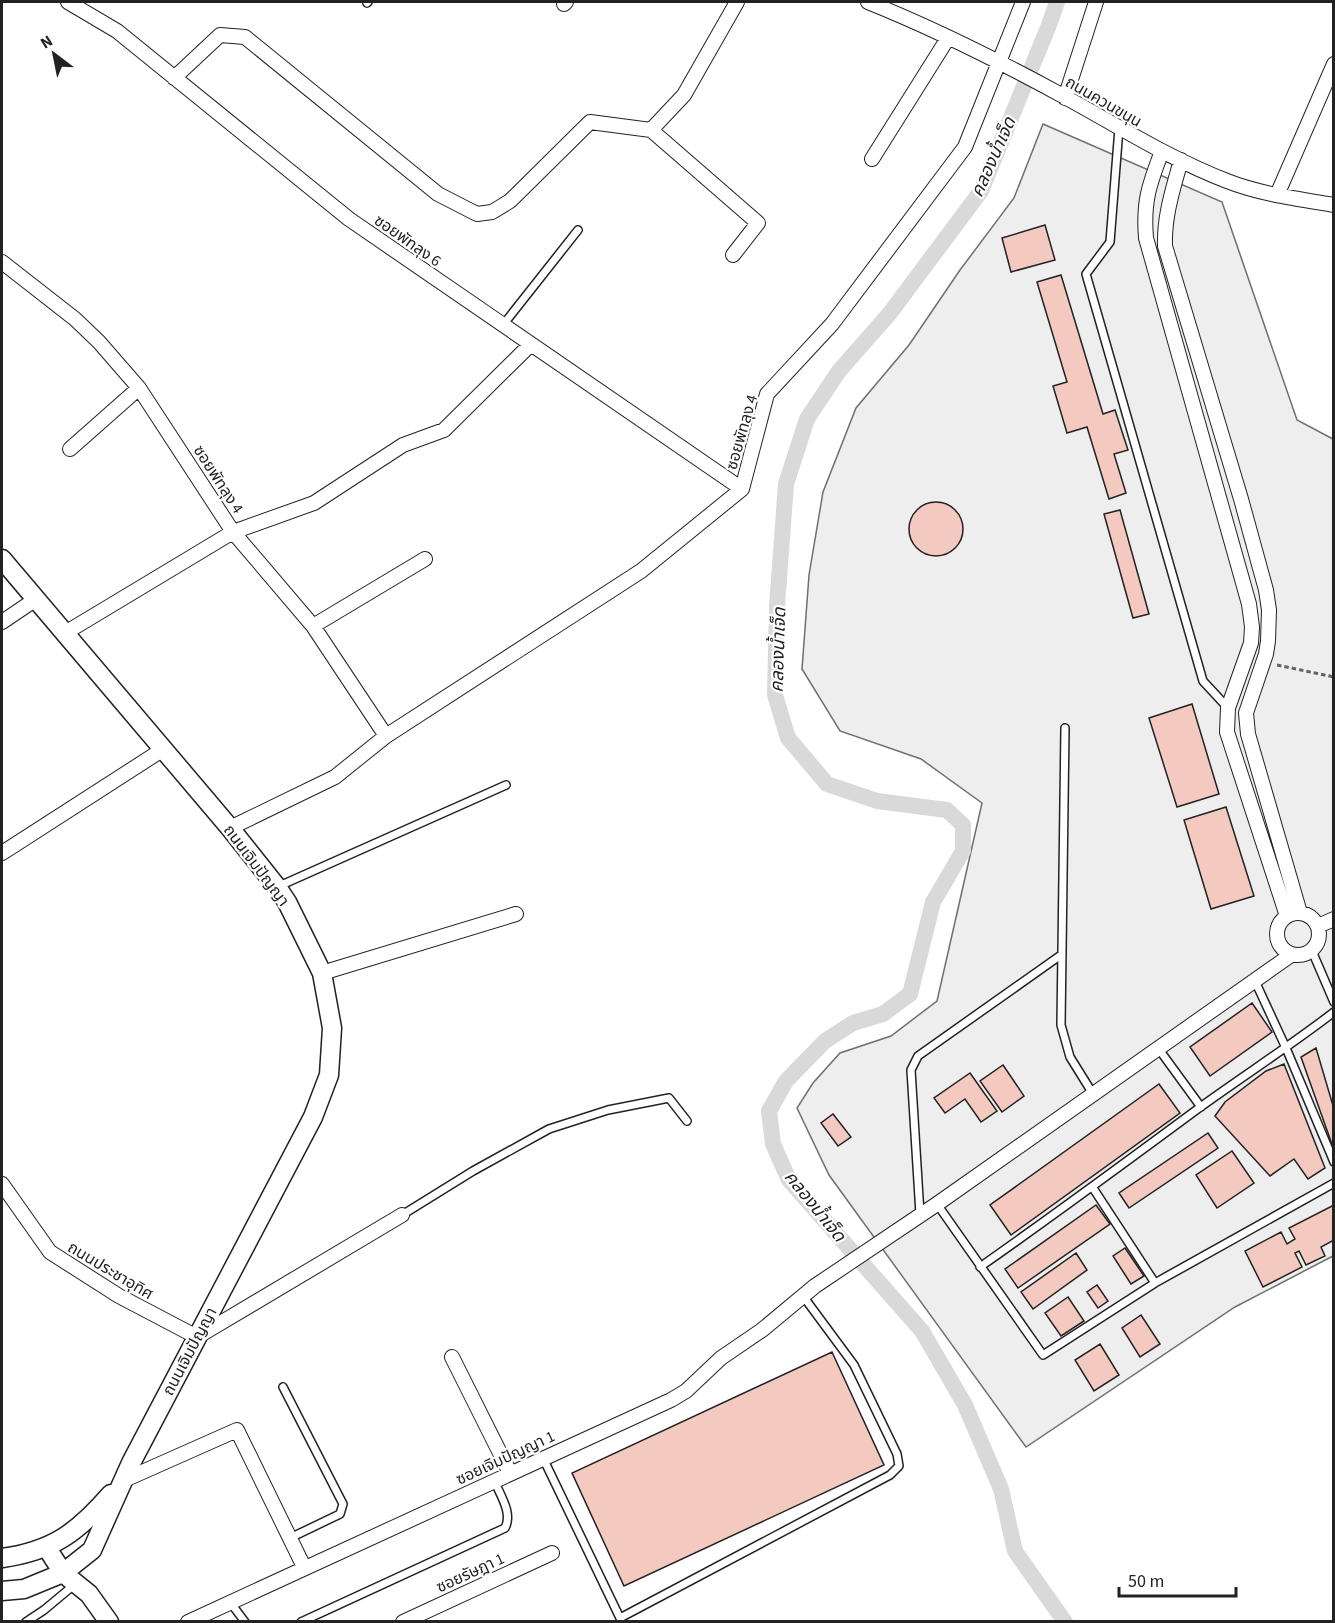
<svg xmlns="http://www.w3.org/2000/svg" width="1335" height="1623" font-family="'Source Sans 3','Noto Sans Thai',sans-serif">
<style>
.green{fill:#eee;stroke:#6f6f6f;stroke-width:1.5}
.lines{fill:none;stroke-linecap:round;stroke-linejoin:round}
.canal{stroke:#d9d9d9;stroke-width:16}
.building{fill:#f3c9c0;stroke:#222;stroke-width:1.5}
.service-casing{stroke:#222;stroke-width:10}
.minor-casing{stroke:#222;stroke-width:16}
.tertiary-casing{stroke:#222;stroke-width:21}
.path{stroke:#646464;stroke-width:3;stroke-dasharray:4.5 3;stroke-linecap:butt}
.service{stroke:#fff;stroke-width:7}
.minor{stroke:#fff;stroke-width:14}
.tertiary{stroke:#fff;stroke-width:18}
.labels{text-anchor:middle;stroke-width:4.5;stroke-linejoin:round;paint-order:stroke}
.street-label{font-size:16px;fill:#222;stroke:#fff}
.water-label{font-size:18px;font-style:italic;fill:#222;stroke:#fff}
</style>
<rect width="100%" height="100%" fill="#fff"/>
<path class="green" d="M1043,124L1222,202L1297,420L1333,439V1256L1235,1307L1026,1447L829,1175L797,1108L813,1083L840,1053L891,1036L937,1001L982,803L921,759L840,731L802,669L809,575L823,492L856,408L909,345L960,270L1014,198Z"/>
<g class="lines">
<path class="canal" d="M1057,2L1049,25L981,191L890,313L839,371L807,419L786,484L777,606L775,695L788,738L827,784L877,801L947,810L963,825V851L933,902L910,994L883,1014L853,1023L825,1041L786,1081L769,1111L773,1144L789,1180L922,1331L965,1405L1001,1489L1015,1551L1065,1622"/>
</g>
<path class="building" d="M1045,225L1055,260L1011,272L1002,238Z
M1061,275L1103,414L1115,410L1128,450L1114,454L1126,493L1109,499L1087,427L1067,433L1053,386L1067,382L1037,282Z
M909 529a27 27 0 1 1 54 0a27 27 0 1 1-54 0Z
M1120,510L1149,614L1133,618L1104,514Z
M1192,704L1219,794L1177,807L1149,718Z
M1226,807L1254,896L1211,909L1184,820Z
M1252,1003L1272,1032L1210,1076L1190,1047Z
M1316,1048L1334,1109V1150L1301,1057Z
M1284,1064L1325,1168L1308,1179L1294,1159L1270,1176L1215,1116L1225,1102L1266,1071Z
M1003,1065L1024,1096L1002,1112L980,1081Z
M970,1073L997,1111L981,1122L965,1099L945,1113L934,1098Z
M1159,1084L1180,1113L1011,1235L990,1205Z
M833,1114L851,1137L838,1146L821,1123Z
M1208,1133L1218,1148L1129,1208L1119,1193Z
M1232,1151L1254,1183L1217,1208L1196,1175Z
M1096,1205L1110,1224L1018,1288L1005,1269Z
M1334,1205V1240L1321,1247L1325,1256L1306,1265L1299,1251L1295,1253L1302,1267L1263,1287L1245,1251L1281,1232L1287,1244L1295,1239L1289,1228Z
M1125,1248L1144,1276L1131,1284L1113,1256Z
M1076,1253L1087,1270L1033,1309L1021,1292Z
M1097,1285L1108,1301L1098,1308L1087,1292Z
M1068,1297L1084,1321L1061,1336L1045,1313Z
M1141,1315L1160,1344L1140,1357L1122,1328Z
M1100,1344L1119,1375L1094,1391L1075,1360Z
M832,1352L884,1465L624,1586L572,1473Z"/>
<g class="lines">
<defs>
<path id="service" d="M367,3L368,2
M1119,128L1110,242L1086,274L1203,681L1228,708
M503,325L578,230
M1065,728L1061,1025L1070,1057L1093,1094
M277,887L506,785
M1312,951L1334,1002
M1255,981L1286,1048L1334,1162
M1158,1048L1201,1107
M1093,1188L1155,1283
M937,1204L1043,1355L1155,1283L1334,1183
M920,1214L911,1070L918,1056L1061,955
M402,1215L473,1171L549,1129L608,1110L669,1098L687,1121
M980,1267C1054,1215 1126,1162 1199,1108C1243,1076 1290,1046 1334,1012
M283,1387L343,1504L340,1514L290,1538
M543,1458L620,1618L890,1475L899,1466L897,1454L854,1365L803,1296
M230,1602L245,1622
M26,1622L44,1610L74,1585
M301,1622L505,1528C513,1513 500,1495 494,1480"/>
<path id="minor" d="M68,2L117,31L349,219L742,489
M868,2C935,29 1001,62 1065,97C1118,126 1170,159 1227,181C1260,194 1298,199 1334,205
M564,4L566,2
M174,78L220,35L245,37L438,194L477,214L492,212L510,201L590,122L651,130L684,95L737,2
M1065,98L1096,2
M651,130L758,223L733,255
M1162,151C1149,185 1143,202 1146,238L1249,604L1252,627L1251,643L1228,708L1227,732L1287,916
M872,159L948,38
M1181,160C1173,189 1164,216 1165,246L1241,499L1266,590L1269,610L1268,641L1266,654L1246,713L1248,734L1300,913
M1277,195L1334,64
M2,262L75,319L99,342L139,388L233,532L313,626L386,736
M70,449L139,388
M2,622L36,599
M313,626L425,559
M65,633L233,532L314,503L403,445L444,430L531,344
M230,828L335,777L386,736L641,571L742,489L767,394L832,324L965,147L1023,2
M2,853L162,750
M1277 934a21 21 0 1 1 42 0a21 21 0 1 1-42 0Z
M1318,926L1334,919
M322,973L516,914
M2,1184L50,1252L119,1296L197,1337L402,1215
M452,1357L510,1473
M122,1481L237,1430L304,1567
M188,1622L671,1400L686,1391L721,1358L762,1330L815,1286L937,1204L1291,955
M403,1622L552,1553"/>
<path id="tertiary" d="M2,559L230,828L277,887L287,902L322,973L332,1028L329,1075L313,1117L131,1463L92,1550L63,1573L24,1589L2,1591
M47,1548L63,1573L89,1594L109,1622
M2,1558C53,1551 78,1532 111,1494"/>
</defs>
<use href="#service" class="service-casing"/>
<use href="#minor" class="minor-casing"/>
<use href="#tertiary" class="tertiary-casing"/>
<path class="path" d="M1277,665L1334,677"/>
<use href="#service" class="service"/>
<use href="#minor" class="minor"/>
<use href="#tertiary" class="tertiary"/>
</g>
<g class="labels">
<g class="street-label">
<text transform="translate(1104 101) rotate(30)" y="6">ถนนควนขนุน</text>
<text transform="translate(408 240) rotate(35)" y="6">ซอยพัทลุง 6</text>
<text transform="translate(741 432) rotate(-74)" y="6">ซอยพัทลุง 4</text>
<text transform="translate(219 479) rotate(57)" y="6">ซอยพัทลุง 4</text>
<text transform="translate(257 865) rotate(53)" y="6">ถนนเจิมปัญญา</text>
<text transform="translate(111 1270) rotate(31)" y="6">ถนนประชาอุทิศ</text>
<text transform="translate(189 1351) rotate(-62)" y="6">ถนนเจิมปัญญา</text>
<text transform="translate(505 1457) rotate(-25)" y="6">ซอยเจิมปัญญา 1</text>
<text transform="translate(470 1572) rotate(-25)" y="6">ซอยรัษฎา 1</text>
</g>
<g class="water-label">
<text transform="translate(993 157) rotate(-66)" y="6">คลองน้ำเจ็ด</text>
<text transform="translate(778 650) rotate(-88)" y="6">คลองน้ำเจ็ด</text>
<text transform="translate(815 1206) rotate(51)" y="6">คลองน้ำเจ็ด</text>
</g>
</g>
<rect width="1335" height="1623" fill="none" stroke="#222222" stroke-width="6"/>
<g transform="translate(54 54) rotate(328)" stroke="#ffffff" stroke-width="4.5" paint-order="stroke">
<path d="M0-4.5L10 22L0 15L-10 22Z" fill="#222222"/>
<text y="-9" font-size="16" font-weight="bold" text-anchor="middle" fill="#222222">N</text>
</g>
<path d="M1119 1587v9h117v-9" fill="none" stroke="#222222" stroke-width="3"/>
<text x="1128" y="1587" font-size="18" fill="#222222" stroke="#ffffff" stroke-width="4.5" paint-order="stroke">50 m</text>
</svg>
